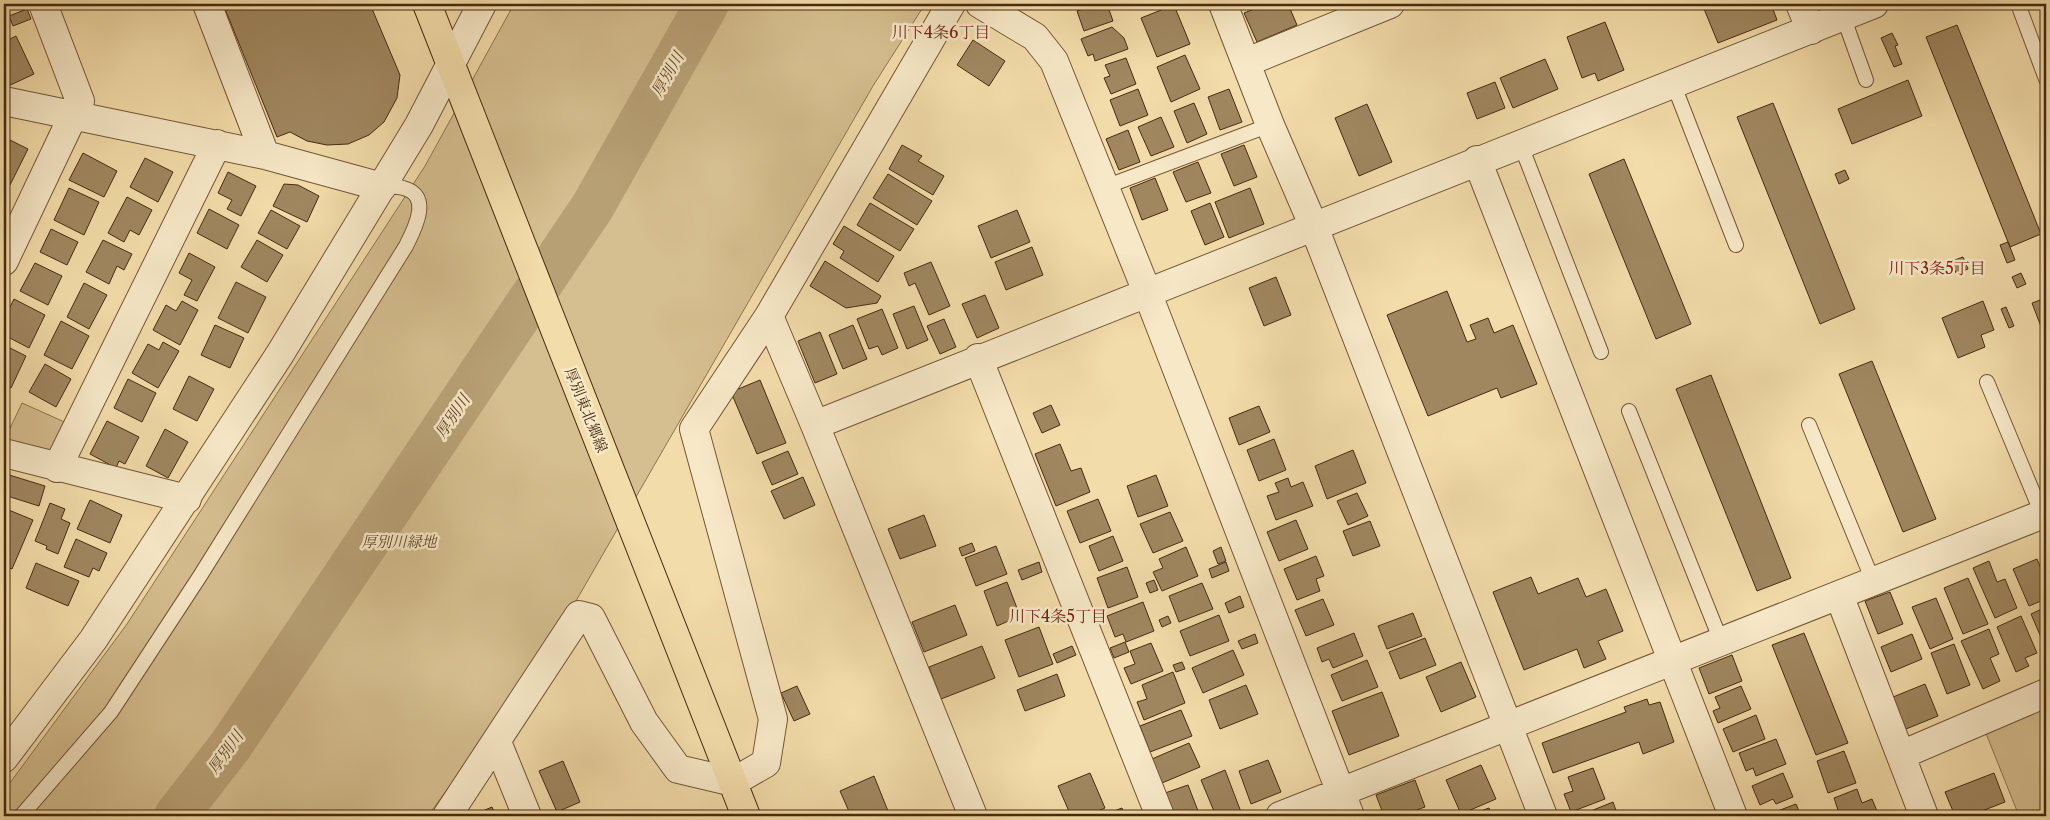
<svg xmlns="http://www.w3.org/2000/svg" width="2050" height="820" font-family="'Libre Caslon Text','Noto Serif JP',serif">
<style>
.green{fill:#d5be8f;stroke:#8e7450}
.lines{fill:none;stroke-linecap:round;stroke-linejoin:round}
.river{stroke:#b8a075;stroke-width:44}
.building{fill:#a08760;stroke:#472b11}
.service-casing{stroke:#725737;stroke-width:16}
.minor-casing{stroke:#725737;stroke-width:30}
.primary-casing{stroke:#472b11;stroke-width:30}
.service{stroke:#f7e8c7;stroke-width:14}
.minor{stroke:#f7e8c7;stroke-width:28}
.primary{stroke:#f2dca9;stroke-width:28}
.labels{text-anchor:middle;stroke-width:5;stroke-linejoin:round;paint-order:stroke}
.street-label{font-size:15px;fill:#472b11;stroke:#f7e8c7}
.park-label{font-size:15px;font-style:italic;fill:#63482a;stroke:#f7e8c7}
.neighbourhood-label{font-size:16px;fill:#7a1f14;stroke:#f7e8c7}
.water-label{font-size:16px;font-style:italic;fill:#63482a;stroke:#f7e8c7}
</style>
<rect width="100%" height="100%" fill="#f2dca9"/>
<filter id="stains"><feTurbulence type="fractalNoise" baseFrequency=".004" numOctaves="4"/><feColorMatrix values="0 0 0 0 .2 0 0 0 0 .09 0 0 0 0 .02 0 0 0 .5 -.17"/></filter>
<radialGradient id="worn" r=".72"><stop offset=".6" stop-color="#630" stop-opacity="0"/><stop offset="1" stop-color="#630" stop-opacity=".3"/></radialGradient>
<path class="green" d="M514,4H925L873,86L550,646L428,816H4V791L127,624L425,166Z
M22,403L69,424L56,453L4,441Z
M2046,707V816H2019L1985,731Z"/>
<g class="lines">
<path class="river" d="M176,816L231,745L593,206L707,4"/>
</g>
<path class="building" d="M223,4H370L400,75L397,98L384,122L369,135L348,144L327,145L307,141L290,132L277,137Z
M1098,4H1107L1113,21L1084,31L1077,11Z
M1267,4H1288L1297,25L1257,42L1244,13Z
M1702,4H1771L1777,20L1718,43Z
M1174,5L1190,44L1157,57L1141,18Z
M27,9L31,19L13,26L9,16Z
M1605,22L1624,70L1598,81L1595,73L1582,78L1567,37Z
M1957,25L2041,234L2010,247L1926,37Z
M1112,27L1124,38L1128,49L1095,61L1093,54L1088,56L1081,39Z
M1892,33L1898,45L1895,46L1902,64L1894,67L1881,38Z
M16,36L34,74L4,88V42Z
M973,40L1005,61L989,86L957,65Z
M1185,55L1200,89L1171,102L1157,67Z
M1126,58L1136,84L1111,94L1104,78L1110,76L1105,65Z
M1545,59L1558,89L1513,108L1500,78Z
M1908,80L1922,116L1852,144L1838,109Z
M1495,82L1505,108L1477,119L1467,93Z
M1138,89L1148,115L1120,126L1110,100Z
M1229,89L1242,122L1220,130L1208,97Z
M1194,103L1207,134L1187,143L1174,111Z
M1773,103L1855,309L1820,324L1737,117Z
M1367,104L1392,162L1359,176L1335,118Z
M1161,117L1174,147L1151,156L1138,127Z
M1128,130L1140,162L1119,170L1106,139Z
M4,137L28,149L10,185L4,182Z
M902,145L922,156L918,161L944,176L933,195L889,169Z
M1244,145L1257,177L1234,186L1221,154Z
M83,153L117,171L104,197L69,180Z
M145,158L173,172L158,202L130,187Z
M1624,159L1691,324L1656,339L1589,174Z
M1198,162L1211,193L1186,202L1173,172Z
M1845,170L1849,179L1839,184L1835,174Z
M228,172L256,186L241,216L227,209L232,200L218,193Z
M888,174L932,201L917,225L873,198Z
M1155,178L1168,210L1142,220L1130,188Z
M284,184L298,185L319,196L307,222L273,206Z
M69,188L99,202L84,235L54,220Z
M1250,188L1264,224L1229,238L1215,202Z
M127,197L152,210L139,235L130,230L124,242L108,233Z
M870,203L914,229L900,251L857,225Z
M1210,203L1224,237L1205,245L1191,211Z
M209,209L239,225L227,249L197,233Z
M271,210L300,226L287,249L258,233Z
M1017,210L1030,242L991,258L978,226Z
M844,226L894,256L878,282L840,258L844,251L833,244Z
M51,229L78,242L67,265L40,252Z
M103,240L132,254L124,270L117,266L109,284L86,272Z
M257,240L283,255L267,282L241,267Z
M2008,242L2015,260L2007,263L2000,245Z
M1032,247L1043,275L1006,290L995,262Z
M189,253L215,267L197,301L184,295L192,280L179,273Z
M1963,257L1968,269L1956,273L1952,261Z
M825,261L881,296L877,303L846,308L810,286Z
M931,262L950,306L929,315L915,283L909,286L904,273Z
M35,263L62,276L48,305L20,291Z
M2021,273L2026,284L2017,288L2012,277Z
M1276,277L1291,315L1264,326L1249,288Z
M236,282L266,297L248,333L218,318Z
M84,283L107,295L89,329L67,317Z
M1447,291L1467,342L1476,339L1470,325L1488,318L1494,333L1513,325L1537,384L1501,398L1497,388L1428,416L1387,315Z
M985,295L999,328L977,338L962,304Z
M2046,298V340L2032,303Z
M14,299L45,315L29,348L4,335V319Z
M182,301L198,310L180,345L153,330L166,305L176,311Z
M1983,301L1994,330L1981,335L1985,347L1958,358L1942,318Z
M914,306L928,340L907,349L893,314Z
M2006,307L2014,326L2009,328L2001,309Z
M882,309L898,348L882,355L878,346L869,349L857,319Z
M944,319L956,347L940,354L927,326Z
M61,321L89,336L72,369L44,355Z
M215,325L244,338L230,368L201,355Z
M853,325L867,359L843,369L829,335Z
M820,332L837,374L815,383L798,341Z
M163,342L179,351L158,388L132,373L148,344L159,350Z
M4,345L26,356L11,388L4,385Z
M1872,361L1936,519L1903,532L1839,374Z
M45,364L71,379L56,407L29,392Z
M1711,375L1791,578L1757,591L1676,389Z
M189,376L214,389L197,421L173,409Z
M128,379L156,393L142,422L114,408Z
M760,380L786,443L757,454L731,392Z
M1051,405L1060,425L1042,433L1033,413Z
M1259,406L1270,432L1239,445L1229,418Z
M107,421L139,437L125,464L119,461L116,468L90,454Z
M165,429L188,442L168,478L146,466Z
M1274,439L1286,470L1259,481L1247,450Z
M1060,444L1071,471L1081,468L1090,492L1056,506L1035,454Z
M1353,450L1366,483L1327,499L1315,466Z
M788,451L798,474L772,485L762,462Z
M6,474L45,486L39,506L4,495Z
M1156,475L1168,506L1138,517L1127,486Z
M803,477L815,505L784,519L771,491Z
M1288,478L1291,487L1303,482L1313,506L1276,520L1267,496L1279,492L1275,483Z
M1357,493L1368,516L1348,525L1337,501Z
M1098,499L1111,531L1080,543L1067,511Z
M90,500L122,515L110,543L77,529Z
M50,503L65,509L61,519L70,523L58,554L46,549L47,546L35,541Z
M4,508L33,520L12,569L4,566Z
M1170,512L1183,541L1153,553L1140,524Z
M924,515L936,546L900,559L888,529Z
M1296,520L1308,549L1279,561L1267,532Z
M1370,521L1380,546L1353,556L1343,531Z
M1113,536L1123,561L1099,571L1089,546Z
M76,539L107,553L99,571L93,568L89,577L64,567Z
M972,543L975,551L962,556L959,548Z
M996,546L1007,574L976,586L965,558Z
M1186,547L1198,576L1162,591L1153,572L1163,568L1159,559Z
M1221,547L1226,561L1218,564L1213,551Z
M1316,556L1324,576L1316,579L1320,591L1297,600L1284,569Z
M2037,559L2046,581V599L2029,606L2013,569Z
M1989,561L1997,582L2005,579L2017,608L1995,618L1973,568Z
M1039,562L1042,572L1022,580L1018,570Z
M1226,562L1229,571L1212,578L1209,569Z
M36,563L79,581L68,606L26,588Z
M1127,567L1138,597L1108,608L1097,578Z
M1531,577L1538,594L1578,578L1586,597L1606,589L1623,631L1598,641L1606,659L1584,668L1577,649L1524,670L1493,592Z
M1968,578L1988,624L1963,634L1944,588Z
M1154,580L1158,590L1150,593L1146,583Z
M1007,582L1020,616L997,626L984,591Z
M1202,583L1213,609L1179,622L1169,596Z
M1890,592L1903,624L1878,634L1865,601Z
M1240,596L1244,607L1229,613L1225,603Z
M1936,598L1953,639L1930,649L1912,607Z
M1323,599L1334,625L1306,636L1295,610Z
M1143,602L1154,631L1126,642L1123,634L1115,637L1107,616Z
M955,605L967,635L924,652L912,622Z
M2046,607V649L2031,614Z
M1413,613L1422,636L1387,649L1378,626Z
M1219,615L1229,641L1190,656L1180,631Z
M1168,616L1171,623L1162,627L1159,620Z
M2021,616L2037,653L2025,658L2029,666L2016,672L1997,627Z
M1039,627L1053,664L1019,677L1005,640Z
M1989,629L1999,654L1990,658L2000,681L1983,689L1961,641Z
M1354,633L1363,656L1333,668L1329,659L1322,662L1317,648Z
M1804,633L1848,743L1816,755L1772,645Z
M1255,634L1258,643L1242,649L1238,641Z
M1912,634L1922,659L1891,672L1881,647Z
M1425,638L1436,665L1400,679L1389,652Z
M1125,642L1129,652L1114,658L1110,648Z
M1151,643L1163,671L1131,684L1124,668L1135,664L1130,651Z
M1954,644L1970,685L1947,694L1931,653Z
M982,646L995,678L941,699L929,667Z
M1072,646L1076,655L1057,663L1053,654Z
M1233,650L1244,675L1203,693L1192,668Z
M1732,655L1742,681L1709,694L1699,668Z
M1367,660L1378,687L1342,701L1331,675Z
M1182,662L1185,669L1176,672L1173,665Z
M1461,662L1476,697L1441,712L1426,677Z
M1173,672L1185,703L1144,720L1137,702L1147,699L1142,685Z
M1057,674L1065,696L1025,711L1017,690Z
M1925,684L1938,716L1906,729L1893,697Z
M1246,685L1258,714L1220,729L1209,700Z
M797,686L810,714L794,721L781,693Z
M1741,686L1751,709L1718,723L1713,711L1720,708L1715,697Z
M1382,692L1399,736L1349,755L1332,711Z
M1647,699L1649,705L1660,702L1674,742L1643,754L1639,742L1553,773L1542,743L1626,712L1624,707Z
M1181,710L1192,736L1150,752L1140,726Z
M1756,715L1765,739L1733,752L1723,729Z
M1776,739L1786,764L1756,776L1753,768L1746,771L1739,753Z
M1189,743L1200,767L1162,783L1152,759Z
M1844,751L1856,783L1828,793L1817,761Z
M1268,760L1281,792L1251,804L1239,771Z
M563,761L580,802L557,812L539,771Z
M1481,765L1496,799L1461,814L1446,780Z
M1593,768L1605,799L1571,812L1564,794L1573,791L1568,777Z
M1225,770L1241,812L1230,816H1216L1201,780Z
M1090,773L1105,808L1086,816H1071L1058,786Z
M1783,773L1793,797L1776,804L1773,799L1760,805L1752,786Z
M1994,773L2005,802L1969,816H1955L1945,792Z
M874,776L890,816H851L840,791Z
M1415,780L1425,807L1400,816H1384L1376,795Z
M1188,785L1200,816H1174L1165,793Z
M1857,789L1862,803L1872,799L1879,816H1840L1834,798Z
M1613,802L1618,816H1581V815Z
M1796,804L1801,816H1767V815Z
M492,807L496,816H471Z
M1122,808L1125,816H1101Z
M1489,808L1492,816H1467Z"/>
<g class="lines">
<defs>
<path id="service" d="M2018,4L2046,79
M1843,16L1866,80
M1673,83L1736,245
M1520,143L1601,352
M1105,187L1270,125
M1987,382L2042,514
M1629,411L1721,641
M1809,425L1873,581
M21,816L111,712L200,576L406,246C414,230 433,195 403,188C397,186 389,187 382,187"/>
<path id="minor" d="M207,4L265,155
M980,4L1035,37L1054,61L1147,292L1350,816
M1223,4L1270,125L1314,227L1543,816
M1800,4L1811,30
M1247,62L1390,4
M4,101L265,155L382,187
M1477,160L1733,816
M4,261L80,101L43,4
M769,316L815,425L973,816
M978,358L1160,816
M815,425L1874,4
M4,453L187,499
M57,468L217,144
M1839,595L1924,816
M497,742L527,816
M1901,755L2046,693
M4,758L93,640L280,354L419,125L482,4
M447,816L579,615L591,618L644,722L678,769L733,782L766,763L773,719L694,429L769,316L951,4
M1280,816L2046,513"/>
<path id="primary" d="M427,4L746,816"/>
</defs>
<use href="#service" class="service-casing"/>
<use href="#minor" class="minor-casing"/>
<use href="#primary" class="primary-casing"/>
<use href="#service" class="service"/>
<use href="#minor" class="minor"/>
<use href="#primary" class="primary"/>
</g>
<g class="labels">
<g class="street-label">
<text transform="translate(586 410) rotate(68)" y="5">厚別東北郷線</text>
</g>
<g class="park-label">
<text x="399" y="547">厚別川緑地</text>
</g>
<g class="neighbourhood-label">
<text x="941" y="38">川下4条6丁目</text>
<text x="1937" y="274">川下3条5丁目</text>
<text x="1058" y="622">川下4条5丁目</text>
</g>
<g class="water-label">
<text transform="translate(667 74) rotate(-60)" y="6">厚別川</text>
<text transform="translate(452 416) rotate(-56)" y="6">厚別川</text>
<text transform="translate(225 752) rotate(-54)" y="6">厚別川</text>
</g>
</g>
<rect width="2050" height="820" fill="none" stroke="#f2dca9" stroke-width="20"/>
<rect x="5" y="5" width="2040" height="810" fill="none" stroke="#472b11" stroke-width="2.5"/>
<rect x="10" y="10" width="2030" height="800" fill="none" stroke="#472b11"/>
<rect width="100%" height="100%" filter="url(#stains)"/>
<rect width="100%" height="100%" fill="url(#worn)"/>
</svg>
